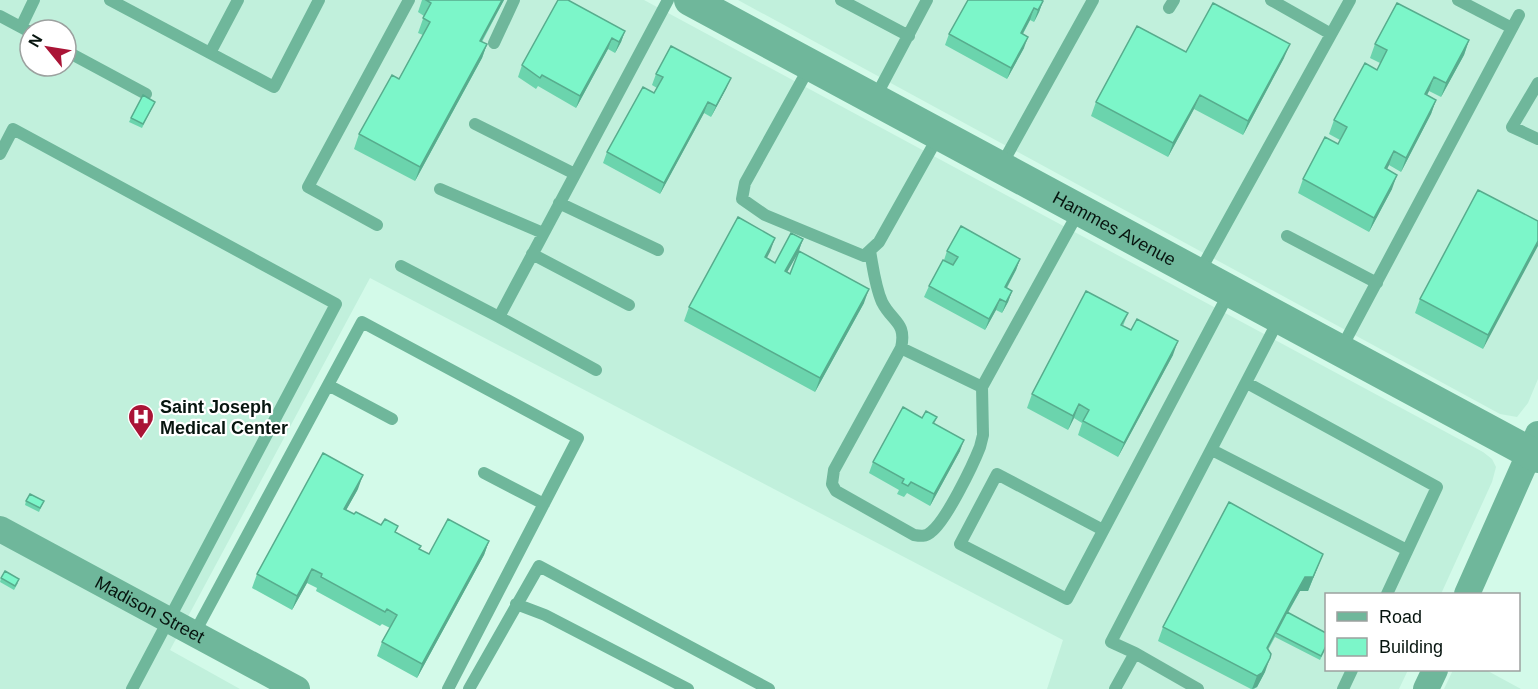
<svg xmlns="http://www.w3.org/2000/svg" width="1538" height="689" font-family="Helvetica,sans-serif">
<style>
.built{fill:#c1f0dc;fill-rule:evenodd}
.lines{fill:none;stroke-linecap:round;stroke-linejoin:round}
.service{stroke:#6fb79b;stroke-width:12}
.minor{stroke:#6fb79b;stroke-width:26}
.tertiary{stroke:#6fb79b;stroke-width:32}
.wall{fill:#6bd4ad}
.shaded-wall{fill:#57ac8d}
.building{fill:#7cf6c9;stroke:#57ac8d;stroke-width:1.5}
.labels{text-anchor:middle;stroke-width:4.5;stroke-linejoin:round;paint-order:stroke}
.street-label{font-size:18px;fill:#07150f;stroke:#fff}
.poi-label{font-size:18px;font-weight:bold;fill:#07150f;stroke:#fff;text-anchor:start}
</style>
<rect width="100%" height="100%" fill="#d3fae9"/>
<path class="built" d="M0,0H644L1483,452L1492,459L1496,467L1492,482L1441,594H1326V670H1408L1399,689H1047L1063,640L370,278L170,650L240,689H0ZM30,30H66V66H30Z
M738,0H1538V379L1528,403L1517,417L1500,414Z
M1453,670H1486L1521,689H1444Z"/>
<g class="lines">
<path class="service" d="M110,0L274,87L319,0
M841,0L909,36
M1271,0L1331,34
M1458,0L1512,28
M1169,8L1174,0
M0,16L30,32
M21,27L34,0
M494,43L514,0
M66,51L146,94
M210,53L238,0
M810,66L745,183L742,199L765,215L864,256L879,242L939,135
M1538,83L1512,127L1538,139
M875,98L927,0
M475,124L575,174
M0,154L13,129L336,304L132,689
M1001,166L1093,0
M440,189L543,233
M559,203L658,250
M377,225L308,187L409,0
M1287,236L1377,283
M870,251C873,267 875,286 882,302C892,322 907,322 901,348L834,470L832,484L836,491L914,535C920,536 926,537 931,532C946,521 973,465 980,447L983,435L982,387
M532,254L629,305
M401,266L499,317
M1199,273L1350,0
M901,348L982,387L1079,211
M1341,349L1519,15
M596,370L499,317L668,0
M1247,383L1437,487L1387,594
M392,419L328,385L362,322L578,438L448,689
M1212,450L1407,550
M484,473L544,504
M1103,530L997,474L960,544L1067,599L1230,291
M516,604L545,615L688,689
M194,634L328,385
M1135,653L1198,689
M469,689L539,566L769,689
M1115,689L1135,653L1111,642L1279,319
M1343,689L1352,670"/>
<g class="minor">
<path id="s1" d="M0,529L297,689"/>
<path d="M1467,594L1538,434"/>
<path d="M1426,689L1435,670"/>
</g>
<path class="tertiary" id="s2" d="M690,0L1538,457"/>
</g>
<path class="wall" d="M422,0H504L482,42L487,44L482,58L415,181L354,149L359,134L399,79L423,35L418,33L424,16L418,12Z
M1043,1L1039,12L1034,22L1030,20L1023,34L1024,48L1007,79L945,45L949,34Z
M625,31L621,42L615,53L608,49L576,108L538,86L536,89L518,77L522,65Z
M1469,40L1464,55L1441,97L1429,91L1427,95L1436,100L1431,114L1401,172L1389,165L1387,169L1392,189L1369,232L1298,193L1303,179L1338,144L1340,140L1329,134L1334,120L1377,70L1380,63L1370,58L1375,44Z
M1186,52L1284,58L1243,135L1194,109L1168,157L1091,116L1096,102Z
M656,74L731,78L726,89L711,117L704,113L660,194L603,163L607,152L654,93L657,88L652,85Z
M155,102L142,128L129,122L131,118Z
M1538,221L1483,349L1415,313L1420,299Z
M775,238L766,258L775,263L803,239L798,253L787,272L864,303L815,392L684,321L689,307Z
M947,251L1020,259L1016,270L1007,288L1012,291L1008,302L1002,313L996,310L985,330L924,297L929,286L944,260Z
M1128,313L1123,326L1173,355L1118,457L1078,435L1082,423L1074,418L1068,430L1027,408L1032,394Z
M937,417L934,424L960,451L930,506L907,493L904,497L897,494L899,490L869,473L873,462L922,418Z
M358,489L346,510L396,532L420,549L429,554L489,541L484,555L417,678L377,656L382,642L390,628L382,624L380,626L316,591L317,588L307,583L292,610L252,588L257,574Z
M26,501H44L39,512L25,505Z
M1323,554L1308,591H1300L1288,613L1326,648L1320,660L1275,637L1268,650L1265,672L1257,687L1254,689H1251L1158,641L1163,627Z
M1,578L18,583L14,590L0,582Z"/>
<path class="shaded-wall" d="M502,0H504L474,55L480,41Z
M1043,1L1039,12L1034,22L1038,10Z
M1034,8L1030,20L1017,44L1021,33Z
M625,31L621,42L615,53L619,42Z
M1028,37L1024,48L1007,79L1011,68Z
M612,38L608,49L576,108L580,96Z
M1469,40L1464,55L1441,97L1446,83Z
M487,44L482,58L415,181L420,167Z
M1290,44L1284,58L1243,135L1248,121Z
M1434,77L1429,91L1420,108L1425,94Z
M731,78L726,89L711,117L716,106Z
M1200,95L1194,109L1168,157L1173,143Z
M1436,100L1431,114L1401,172L1406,158Z
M708,102L704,113L660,194L664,183Z
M1394,151L1389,165L1380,183L1385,168Z
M1397,175L1392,189L1369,232L1374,218Z
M775,238L770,252L760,271L765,257Z
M803,239L798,253L780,285L785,271Z
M1538,241V246L1483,349L1488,335Z
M1020,259L1016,270L1001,298L1005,287Z
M869,289L864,303L815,392L820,378Z
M1012,291L1008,302L1002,313L1006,302Z
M1000,299L996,310L985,330L989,319Z
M1178,341L1173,355L1118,457L1124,443Z
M1079,404L1074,418L1068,430L1073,416Z
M964,440L960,451L930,506L934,494Z
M363,475L358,489L339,523L344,509Z
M489,541L484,555L417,678L422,664Z
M1323,554L1308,591H1300L1276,633L1261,662L1267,648L1305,577Z
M312,569L307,583L292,610L297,596Z
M1270,658L1265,672L1257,687L1252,689L1257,676Z"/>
<path class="building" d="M426,0H502L480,41L487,44L420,167L359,134L392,75L399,79L430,22L423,18L431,3Z
M558,0H568L625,31L619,42L612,38L580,96L542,75L540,78L522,65Z
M968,0H1041L1043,1L1038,10L1034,8L1021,33L1028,37L1011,68L949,34Z
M1213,3L1290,44L1248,121L1200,95L1173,143L1096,102L1137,26L1186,52Z
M1397,3L1469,40L1446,83L1434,77L1425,94L1436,100L1406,158L1394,151L1385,168L1397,175L1374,218L1303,179L1325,137L1338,144L1347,127L1334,120L1365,63L1377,70L1387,50L1375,44Z
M671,46L731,78L716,106L708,102L664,183L607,152L643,87L654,93L663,77L656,74Z
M143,95L155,102L143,124L131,118Z
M1478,190L1538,221V241L1488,335L1420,299Z
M738,217L775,238L765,257L775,263L791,233L803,239L785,271L790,274L799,251L869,289L820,378L689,307Z
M961,226L1020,259L1005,287L1012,291L1006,302L1000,299L989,319L929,286L943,260L953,265L958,257L947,251Z
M1086,291L1128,313L1121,325L1131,330L1137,319L1178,341L1124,443L1083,421L1089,410L1079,404L1073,416L1032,394Z
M903,407L922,418L926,411L937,417L933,423L964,440L934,494L911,482L908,486L902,483L904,479L873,462Z
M323,453L363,475L344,509L354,514L356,512L381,525L385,519L398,526L395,532L421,546L419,549L429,554L448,519L489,541L422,664L382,642L397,615L387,609L385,612L321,577L322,574L312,569L297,596L257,574Z
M30,494L44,501L40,508L26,501Z
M1229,502L1323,554L1313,577H1305L1291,602L1267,648L1271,654L1270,658L1262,673L1257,676L1163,627Z
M5,571L19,579L15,586L1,578Z
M1287,612L1326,633V646L1321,656L1276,633Z"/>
<defs>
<symbol id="hospital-pin" viewBox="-11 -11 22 30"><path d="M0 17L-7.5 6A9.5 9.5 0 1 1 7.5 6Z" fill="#aa1436" stroke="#fff"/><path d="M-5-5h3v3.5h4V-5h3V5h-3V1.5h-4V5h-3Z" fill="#fff"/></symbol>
</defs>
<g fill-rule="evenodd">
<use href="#hospital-pin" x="126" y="402" width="30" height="40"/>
</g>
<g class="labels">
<g class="street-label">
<text dy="6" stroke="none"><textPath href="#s2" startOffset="482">Hammes Avenue</textPath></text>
<text dy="6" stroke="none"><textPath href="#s1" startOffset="170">Madison Street</textPath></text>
</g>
<g class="poi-label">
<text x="160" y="413">Saint Joseph<tspan x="160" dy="21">Medical Center</tspan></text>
</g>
</g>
<rect x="1325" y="593" width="195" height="78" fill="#ffffff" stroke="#9ca19f" stroke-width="1.5"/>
<rect x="1337" y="612" width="30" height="9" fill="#6fb79b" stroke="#9ca19f" stroke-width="1.5"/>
<text x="1379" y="623" font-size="18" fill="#07150f">Road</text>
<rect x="1337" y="638" width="30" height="18" fill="#7cf6c9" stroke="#9ca19f" stroke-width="1.5"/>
<text x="1379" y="653" font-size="18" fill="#07150f">Building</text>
<g transform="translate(48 48) rotate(300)"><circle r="28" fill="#ffffff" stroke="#9ca19f" stroke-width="1.5"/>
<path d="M0-4.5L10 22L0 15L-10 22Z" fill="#aa1436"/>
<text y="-9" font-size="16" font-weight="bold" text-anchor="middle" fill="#07150f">N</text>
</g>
</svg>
